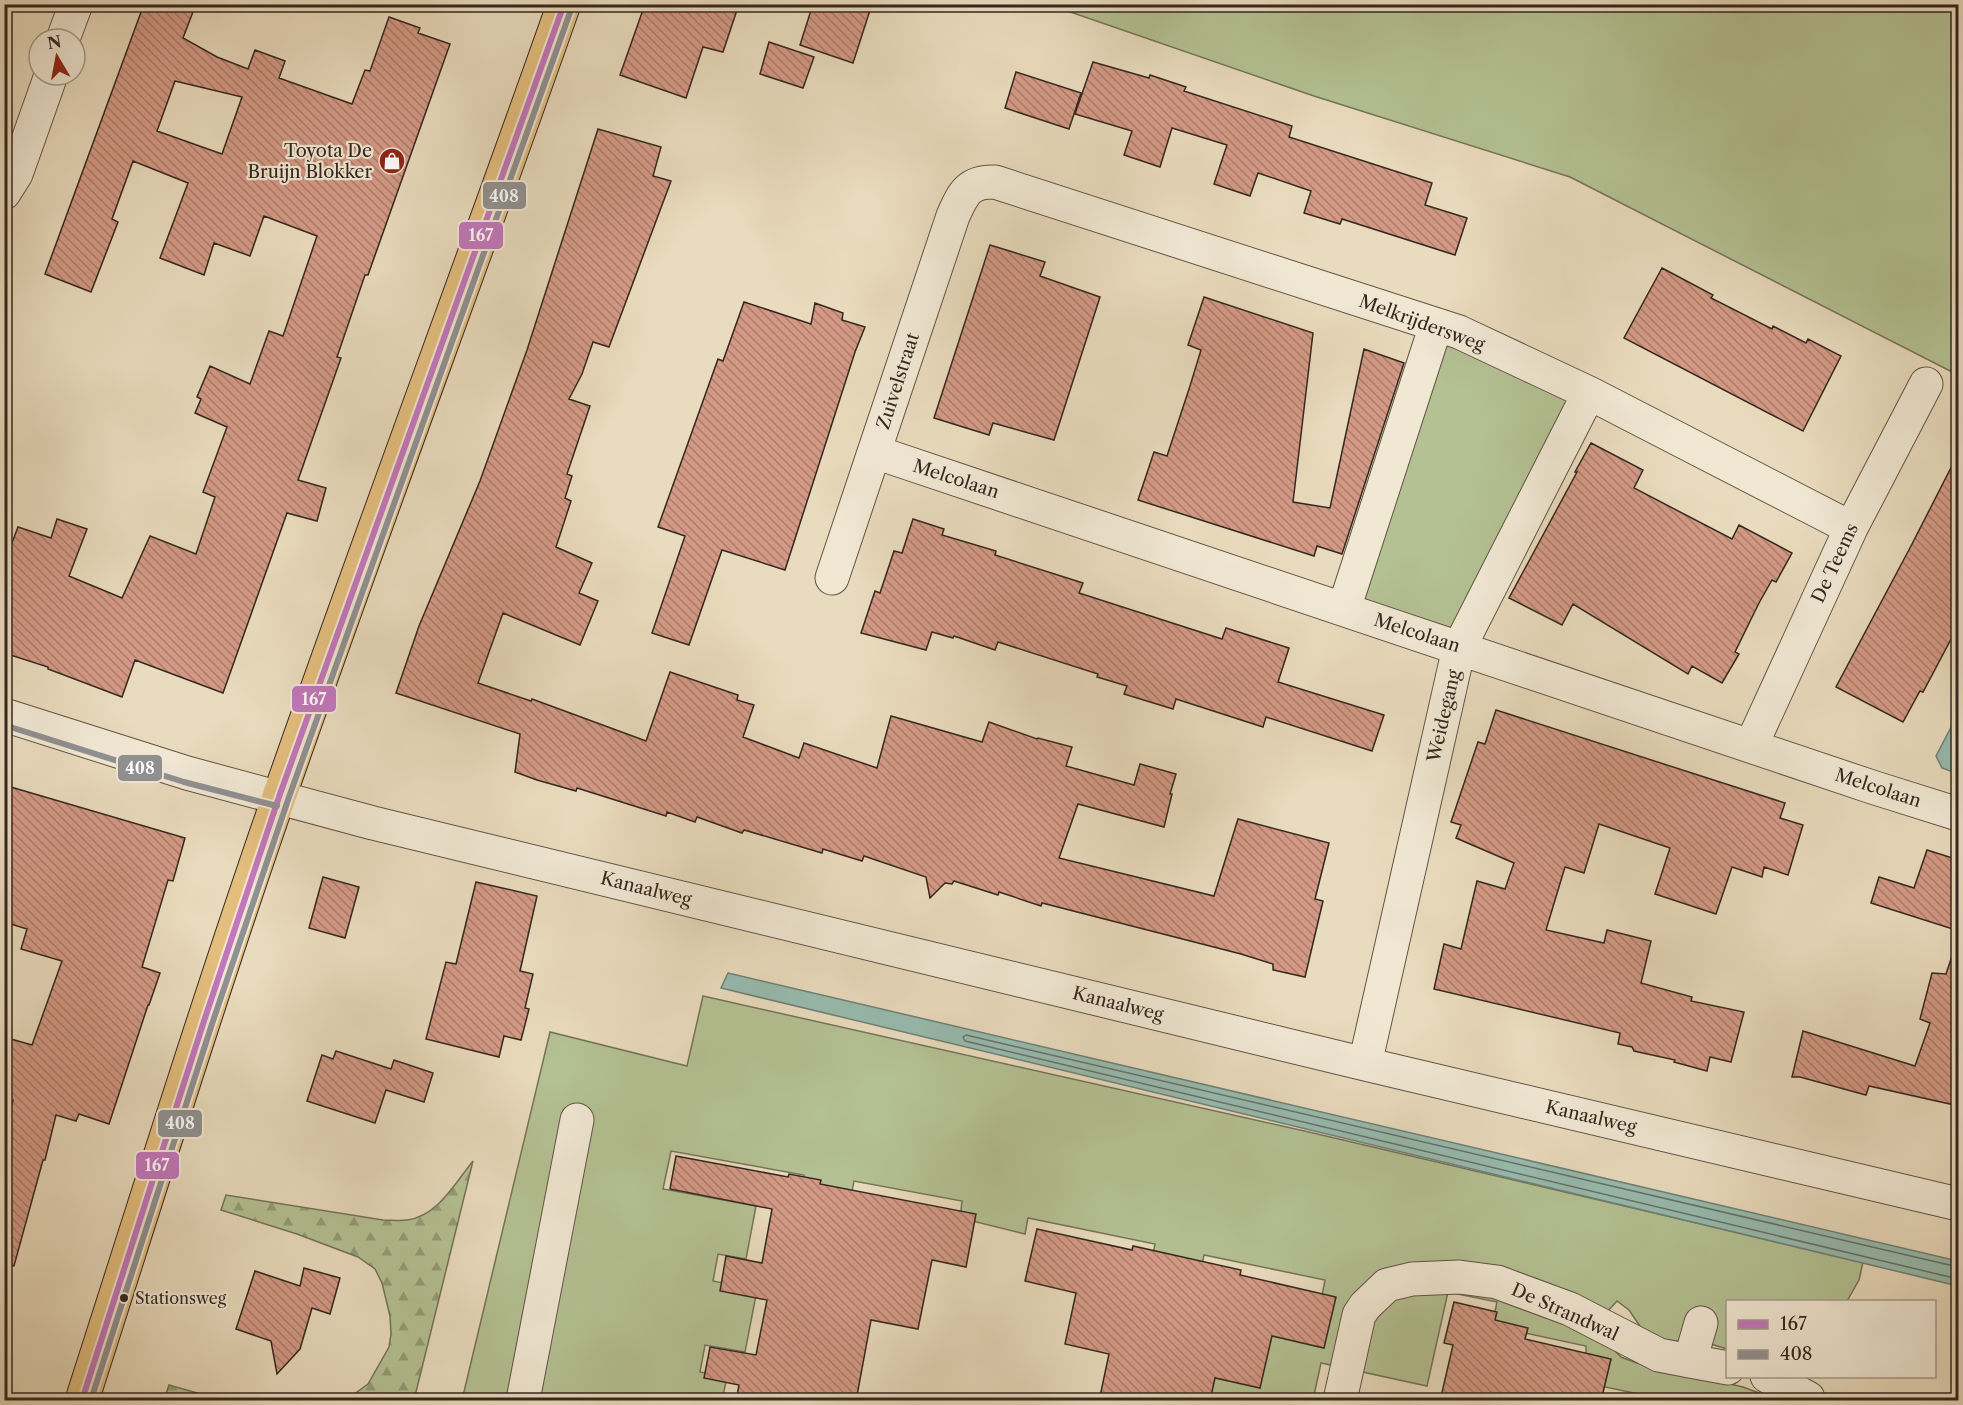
<svg xmlns="http://www.w3.org/2000/svg" width="1963" height="1405" font-family="'Libre Caslon Text',serif">
<style>
.grass{fill:#b4c193;stroke:#74745a;stroke-width:1.5}
.forest{fill:url(#forest-firs);stroke:#74745a;stroke-width:1.5}
.water{fill:#97bbaf;stroke:#6f8076;stroke-width:1.5}
.lines{fill:none;stroke-linecap:round;stroke-linejoin:round}
.shore{stroke:#667168;stroke-width:1.5}
.building{fill:url(#building-back-hatch);stroke:#342720;stroke-width:1.5;fill-rule:evenodd}
.minor-casing{stroke:#615447;stroke-width:35}
.major-casing{stroke:#342720;stroke-width:35}
.minor{stroke:#f1e8d4;stroke-width:33}
.major{stroke:#e4be7e;stroke-width:33}
.bus-1-casing{stroke:#f1e8d4;stroke-width:10}
.bus-2-casing{stroke:#f1e8d4;stroke-width:10}
.bus-1{stroke:#c277bc;stroke-width:6}
.bus-2{stroke:#909193;stroke-width:6}
.bus-dot{fill:#342720;stroke:#f1e8d4;stroke-width:2}
.labels{text-anchor:middle;stroke-width:4.5;stroke-linejoin:round;paint-order:stroke}
.bus-label{font-size:16px;fill:#342720;stroke:#f1e8d4;text-anchor:start}
.poi-label{font-size:18px;fill:#342720;stroke:#f1e8d4;text-anchor:end}
.street-label{font-size:18px;fill:#342720;stroke:#f1e8d4}
.line-badge{stroke:#f1e8d4;stroke-width:2}
.badge-label{font-size:16px;text-anchor:middle;font-weight:bold;fill:#fff}
</style>
<defs>
<pattern id="forest-firs" width="22" height="20" patternUnits="userSpaceOnUse" patternTransform="scale(1.5)"><rect width="22" height="20" fill="#b4c193"/><path d="M5 1l3.5 6h-7zM16 11l3.5 6h-7z" fill="#939d78"/></pattern>
<pattern id="building-back-hatch" width="6" height="6" patternUnits="userSpaceOnUse" patternTransform="scale(1.5)"><rect width="6" height="6" fill="#d39985"/><path d="M-1 5l2 2M0 0l6 6M5-1l2 2" fill="none" stroke="#ac7d6c"/></pattern>
</defs>
<rect width="100%" height="100%" fill="#e9dbbd"/>
<filter id="stains"><feTurbulence type="fractalNoise" baseFrequency=".00333" numOctaves="4"/><feColorMatrix values="0 0 0 0 .2 0 0 0 0 .09 0 0 0 0 .02 0 0 0 .5 -.17"/></filter>
<radialGradient id="worn" r=".72"><stop offset=".6" stop-color="#630" stop-opacity="0"/><stop offset="1" stop-color="#630" stop-opacity=".3"/></radialGradient>
<path class="grass" d="M1050,5H1958V375L1570,177L1314,96Z
M1436,339L1574,395L1461,631L1352,597Z
M703,996L1309,1132L1863,1262L1859,1280L1847,1301L1728,1302L1727,1349L1704,1342L1665,1341L1646,1335L1629,1310L1617,1301L1607,1312L1598,1333L1621,1357L1637,1363L1743,1387L1759,1393L1766,1400H1667L1586,1383V1346L1492,1326L1497,1302L1448,1292L1427,1386L1321,1363L1313,1400H1192L1234,1296L1313,1342L1325,1280L1204,1255L1194,1302L1146,1293L1155,1244L1028,1218L1025,1234L960,1218L962,1201L854,1181L840,1253L792,1244L804,1175L671,1151L663,1189L756,1206L746,1259L718,1254L713,1281L757,1290L745,1352L705,1345L700,1372L727,1377L722,1400H462L550,1032L687,1066Z"/>
<path class="forest" d="M473,1161L414,1400H346L368,1384L389,1347L391,1334L390,1316L382,1283L375,1269L358,1257L297,1234L221,1210L226,1195L383,1220C391,1220 399,1221 407,1220C438,1216 455,1183 473,1161Z
M169,1385L222,1400H164Z"/>
<path class="water" d="M1958,714V733L1956,738L1955,755L1958,761V774L1942,768L1936,756Z
M728,973L1958,1261V1286L721,988Z"/>
<g class="lines">
<path class="shore" d="M1958,1267L966,1035L963,1037L965,1041L1958,1279"/>
</g>
<path class="building" d="M144,4H196L183,38L217,57L248,69L255,50L285,61L279,78L352,104L365,70L370,71L389,17L420,28L418,33L450,44L368,275H365L337,357L341,358L298,480L326,488L317,521L287,513L223,693L135,660L122,697L48,669V667L4,653V564L18,527L51,538L57,519L87,529L69,576L122,598L150,536L196,554L215,497L203,492L227,427L195,413L201,399L197,397L210,366L250,384L269,331L283,336L317,236L264,216L250,256L214,243L204,275L160,258L188,183L133,161L112,219L118,222L91,292L45,274ZM175,81L242,97L222,154L157,131Z
M645,4H739L723,52L703,47L686,98L620,75Z
M813,4H872L853,63L800,45Z
M769,42L814,57L803,88L760,74Z
M1093,62L1149,78L1150,75L1186,87L1184,91L1292,126L1289,137L1432,183L1425,205L1467,218L1455,255L1342,219L1340,224L1304,213L1311,191L1258,173L1250,196L1214,184L1227,145L1172,128L1160,167L1124,155L1132,131L1075,114Z
M1016,72L1081,93L1069,129L1005,108Z
M598,129L661,147L653,176L671,181L609,347L593,342L582,374L569,399L590,406L567,474L572,476L565,498L571,501L556,547L592,563L579,593L598,601L580,645L503,613L478,683L531,701L532,699L646,741L670,672L738,695L737,700L754,705L743,737L799,758L804,743L877,768L891,716L982,742L989,722L1037,739L1038,738L1072,747L1066,766L1134,785L1140,764L1176,774L1170,794H1172L1164,827L1078,804L1059,858L1214,896L1238,819L1329,843L1315,899L1323,901L1305,977L1273,970V964L1241,954L1042,903L1041,906L999,892L998,895L954,881L952,884L945,883L930,898L926,877L864,856L862,861L823,849L822,853L744,830L742,833L697,817L695,822L667,812L666,816L577,788L576,791L537,780L515,772L520,734L396,693L419,626L480,481L527,350Z
M990,245L1045,262L1040,276L1100,297L1054,440L993,423L989,435L934,418Z
M1662,268L1713,295L1711,298L1772,329L1773,326L1806,343L1808,339L1841,356L1803,431L1624,338Z
M1204,297L1313,333L1293,502L1330,508L1364,349L1404,363L1342,554L1317,546L1314,556L1138,500L1154,452L1167,456L1190,386L1201,350L1188,345Z
M744,302L811,324L815,303L843,313L842,320L865,327L855,352L785,570L722,550L689,645L652,633L685,536L658,527L718,359L723,361Z
M1591,443L1643,470L1634,488L1732,539L1739,525L1792,553L1776,582L1772,580L1759,603L1735,652L1739,654L1722,683L1692,666L1688,674L1573,604L1562,625L1509,598L1577,472H1575Z
M1959,452V624L1923,692L1920,691L1903,722L1836,687L1911,546Z
M913,519L944,529L942,535L996,551L995,555L1083,583L1079,593L1222,639L1226,628L1289,648L1278,682L1384,715L1372,751L1266,717L1263,727L1176,699L1173,709L1124,694L1127,686L1097,677L1098,674L998,642L995,650L954,636L953,638L932,632L926,650L861,633L875,591L880,593L894,551L902,553Z
M1496,710L1785,803L1780,818L1803,825L1788,875L1764,867L1762,877L1732,867L1716,914L1655,894L1670,848L1599,824L1584,873L1565,867L1546,930L1604,943L1607,930L1651,941L1641,983L1692,997L1691,1001L1744,1012L1731,1062L1710,1057L1707,1071L1674,1062L1675,1060L1634,1051L1632,1047L1618,1044L1620,1033L1434,989L1444,944L1461,949L1477,881L1505,889L1514,863L1456,838L1461,825L1451,822L1478,742L1485,744Z
M4,785L185,838L173,881L168,880L142,967L160,973L149,1005H148L109,1124L79,1114L76,1121L56,1115L45,1160H43L14,1266L4,1264V1135L13,1100L4,1097V1037L32,1045L62,961L21,949L27,929L4,922Z
M1927,850L1959,860V876L1951,900L1959,902V931L1871,903L1879,877L1914,888Z
M323,877L359,887L345,938L309,928Z
M476,882L537,896L520,971L533,974L525,1008L529,1009L521,1040L504,1036L499,1057L426,1039L446,962L456,964Z
M1953,953L1959,954V1106L1869,1086L1866,1095L1800,1077H1792L1803,1031L1915,1066L1930,1023L1920,1019L1932,973L1946,974Z
M336,1051L391,1069L394,1060L433,1073L424,1102L386,1090L375,1123L307,1101L322,1055L333,1059Z
M676,1156L788,1177L789,1174L821,1180L820,1184L976,1214L966,1267L932,1260L918,1329L871,1320L856,1401H736L739,1385L704,1378L710,1347L756,1355L767,1300L720,1291L726,1256L762,1263L772,1209L670,1189Z
M1037,1229L1132,1250L1133,1246L1241,1270L1240,1275L1336,1297L1324,1348L1272,1336L1260,1388L1215,1378L1210,1401H1099L1109,1354L1065,1344L1076,1293L1025,1281Z
M304,1268L340,1278L330,1314L312,1308L300,1349L277,1374L271,1341L236,1329L255,1271L300,1286Z
M1454,1302L1497,1312L1495,1320L1528,1328L1525,1339L1611,1359L1601,1401H1440L1453,1345L1444,1343Z"/>
<g class="lines">
<defs>
<path id="minor" d="M63,39L76,4
M4,193L16,174L51,75
M875,452L1872,787L1958,814
M832,578L953,216C963,194 968,181 995,182L1459,332L1589,393L1851,528
M1344,609L1436,325
M4,715L187,773L373,823L1365,1064L1958,1204
M1751,746L1851,528L1926,384
M1365,1064L1459,648L1589,393
M1690,1361L1728,1368
M1767,1376L1808,1398L1807,1400
M523,1400L577,1120
M1340,1400L1359,1315L1365,1306L1387,1285L1412,1279L1459,1277L1497,1282L1570,1309L1659,1355L1690,1361L1701,1323"/>
<path id="major" d="M82,1400C147,1198 210,995 280,794C372,530 471,268 564,4"/>
</defs>
<use href="#minor" class="minor-casing"/>
<use href="#major" class="major-casing"/>
<use href="#minor" class="minor"/>
<use href="#major" class="major"/>
<defs>
<path id="bus-1" d="M82,1400L204,1021L280,794L564,4"/>
<path id="bus-2" d="M4,725L184,782L277,806
M91,1400L212,1024L289,797L572,7"/>
</defs>
<use href="#bus-1" class="bus-1-casing"/>
<use href="#bus-2" class="bus-2-casing"/>
<use href="#bus-1" class="bus-1"/>
<use href="#bus-2" class="bus-2"/>
</g>
<defs>
<symbol id="shop-disc" viewBox="-11 -11 22 22"><circle r="9.5" fill="#8f2418" stroke="#f1e8d4"/><path d="M-5-2.5h2.3a2.7 3.5 0 0 1 5.4 0H5L5.5 6h-11ZM-1.5-2.5h3a1.5 2.3 0 0 0-3 0Z" fill="#fff"/></symbol>
</defs>
<g fill-rule="evenodd">
<use href="#shop-disc" x="377" y="146" width="30" height="30"/>
</g>
<circle class="bus-dot" cx="124" cy="1298" r="5"/>
<g class="labels">
<g class="bus-label">
<text x="135" y="1304">Stationsweg</text>
</g>
<g class="poi-label">
<text x="372" y="157">Toyota De<tspan x="372" dy="21">Bruijn Blokker</tspan></text>
</g>
<g class="street-label">
<text transform="translate(1422 323) rotate(20)" y="6">Melkrijdersweg</text>
<text transform="translate(898 381) rotate(-72)" y="6">Zuivelstraat</text>
<text transform="translate(956 479) rotate(18)" y="6">Melcolaan</text>
<text transform="translate(1835 563) rotate(-65)" y="6">De Teems</text>
<text transform="translate(1417 633) rotate(18)" y="6">Melcolaan</text>
<text transform="translate(1444 716) rotate(-77)" y="6">Weidegang</text>
<text transform="translate(1878 788) rotate(18)" y="6">Melcolaan</text>
<text transform="translate(646 889) rotate(14)" y="6">Kanaalweg</text>
<text transform="translate(1118 1004) rotate(14)" y="6">Kanaalweg</text>
<text transform="translate(1591 1117) rotate(13)" y="6">Kanaalweg</text>
<text transform="translate(1565 1312) rotate(24)" y="6">De Strandwal</text>
</g>
</g>
<g class="line-badge">
<rect x="482" y="181" width="45" height="29" rx="6" fill="#909193"/>
<rect x="458" y="221" width="46" height="29" rx="6" fill="#c277bc"/>
<rect x="291" y="685" width="46" height="28" rx="6" fill="#c277bc"/>
<rect x="117" y="754" width="46" height="28" rx="6" fill="#909193"/>
<rect x="157" y="1109" width="46" height="29" rx="6" fill="#909193"/>
<rect x="135" y="1151" width="45" height="29" rx="6" fill="#c277bc"/>
</g>
<g class="badge-label">
<text x="504" y="202">408</text>
<text x="481" y="241">167</text>
<text x="314" y="705">167</text>
<text x="140" y="774">408</text>
<text x="180" y="1129">408</text>
<text x="157" y="1171">167</text>
</g>
<rect width="1963" height="1405" fill="none" stroke="#e9dbbd" stroke-width="24"/>
<rect x="6" y="6" width="1951" height="1393" fill="none" stroke="#342720" stroke-width="3"/>
<rect x="12" y="12" width="1939" height="1381" fill="none" stroke="#342720" stroke-width="1.5"/>
<rect x="1726" y="1300" width="210" height="78" fill="#f1e8d4" stroke="#a59b8c" stroke-width="1.5"/>
<rect x="1738" y="1320" width="30" height="9" fill="#c277bc" stroke="#a59b8c" stroke-width="1.5"/>
<text x="1780" y="1330" font-size="18" fill="#342720">167</text>
<rect x="1738" y="1350" width="30" height="9" fill="#909193" stroke="#a59b8c" stroke-width="1.5"/>
<text x="1780" y="1360" font-size="18" fill="#342720">408</text>
<g transform="translate(57 57) rotate(350)"><circle r="28" fill="#f1e8d4" stroke="#a59b8c" stroke-width="1.5"/>
<path d="M0-4.5L10 22L0 15L-10 22Z" fill="#8f2418"/>
<text y="-9" font-size="16" font-weight="bold" text-anchor="middle" fill="#342720">N</text>
</g>
<rect width="100%" height="100%" filter="url(#stains)"/>
<rect width="100%" height="100%" fill="url(#worn)"/>
</svg>
